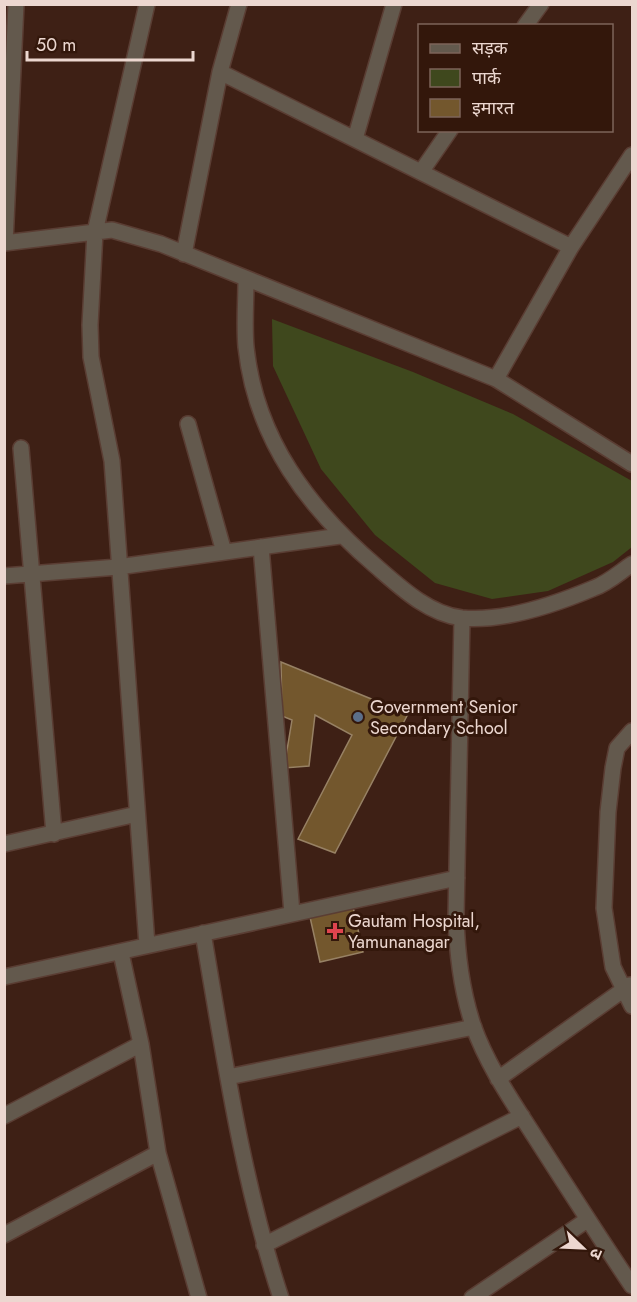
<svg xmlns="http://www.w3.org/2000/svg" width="637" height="1302" font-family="Jost,'Noto Sans Devanagari',sans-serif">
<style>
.green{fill:#3f481d}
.building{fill:#73572d;stroke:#978164;stroke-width:1.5}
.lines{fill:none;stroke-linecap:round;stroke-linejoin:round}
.minor-casing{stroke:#5a3d33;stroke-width:18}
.minor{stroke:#63594d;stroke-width:15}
.service-dot{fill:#5c6f8a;stroke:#33170b;stroke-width:2}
.health-dot{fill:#e0444e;stroke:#33170b;stroke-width:2}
.labels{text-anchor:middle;stroke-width:6;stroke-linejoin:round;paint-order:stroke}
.poi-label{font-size:18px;fill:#ecd7d0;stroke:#33170b;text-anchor:start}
</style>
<rect width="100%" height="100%" fill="#3e2015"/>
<path class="green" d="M272,319L413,372L513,414L632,481V547L613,562L548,591L492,599L435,583L375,535L321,469L273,366Z"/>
<path class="building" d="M281,662L408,714L335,853L298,839L352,735L315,715L309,766L284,768L292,720L282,716Z
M353,907L363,952L320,962L310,917Z"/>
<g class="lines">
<defs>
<path id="minor" d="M525,26L541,4
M220,72L571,247
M355,139L394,4
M421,172L450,130
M4,243L112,230L161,244L496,379L632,464
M5,243L16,4
M184,254L220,72L239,4
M246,279C246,302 244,325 246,347C256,440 309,509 377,567C401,588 429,614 462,618C504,622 556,604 594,588C608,583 620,572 632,564
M496,379L571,247L632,155
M188,424L224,552
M21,448L54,834
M261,547L292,913
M4,576L118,567L340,536
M462,618L456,917C457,954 461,989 473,1025C487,1065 512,1101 535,1137C567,1187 599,1237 632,1286
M632,731L617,748L613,768L608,812L604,908L613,967L632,1006
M4,844L137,814
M203,933C224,1055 242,1180 281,1298
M147,945L112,461L91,357L90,325L95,232L147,4
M121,953L141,1044L158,1153L199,1298
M4,977L457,878
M228,1077L474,1027
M498,1079L630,985
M4,1116L141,1044
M4,1235L158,1153
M264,1245L522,1116
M472,1298L587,1220"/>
</defs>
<use href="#minor" class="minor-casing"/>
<use href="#minor" class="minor"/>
</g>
<circle class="service-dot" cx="358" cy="717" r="6"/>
<path class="health-dot" d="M332 922h6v6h6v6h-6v6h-6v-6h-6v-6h6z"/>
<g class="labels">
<g class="poi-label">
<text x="370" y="713">Government Senior<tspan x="370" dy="21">Secondary School</tspan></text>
<text x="348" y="927">Gautam Hospital,<tspan x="348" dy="21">Yamunanagar</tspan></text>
</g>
</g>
<rect width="637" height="1302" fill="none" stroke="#ecd7d0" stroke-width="12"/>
<rect x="418" y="24" width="195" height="108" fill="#33170b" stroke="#7d645a" stroke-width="1.5"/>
<rect x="430" y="44" width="30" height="9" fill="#63594d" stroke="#7d645a" stroke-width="1.5"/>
<text x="472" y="54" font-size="18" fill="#ecd7d0">सड़क</text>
<rect x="430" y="69" width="30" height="18" fill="#3f481d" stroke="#7d645a" stroke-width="1.5"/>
<text x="472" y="84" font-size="18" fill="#ecd7d0">पार्क</text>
<rect x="430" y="99" width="30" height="18" fill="#73572d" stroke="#7d645a" stroke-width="1.5"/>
<text x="472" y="114" font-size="18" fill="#ecd7d0">इमारत</text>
<g transform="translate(583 1248) rotate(113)" stroke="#33170b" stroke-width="4.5" paint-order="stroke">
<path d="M0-4.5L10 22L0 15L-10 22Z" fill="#ecd7d0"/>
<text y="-9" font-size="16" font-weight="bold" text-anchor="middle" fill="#ecd7d0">उ</text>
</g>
<path d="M27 51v9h166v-9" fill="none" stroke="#ecd7d0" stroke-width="3"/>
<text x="36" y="51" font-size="18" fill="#ecd7d0" stroke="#33170b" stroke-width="4.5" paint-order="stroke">50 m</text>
</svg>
